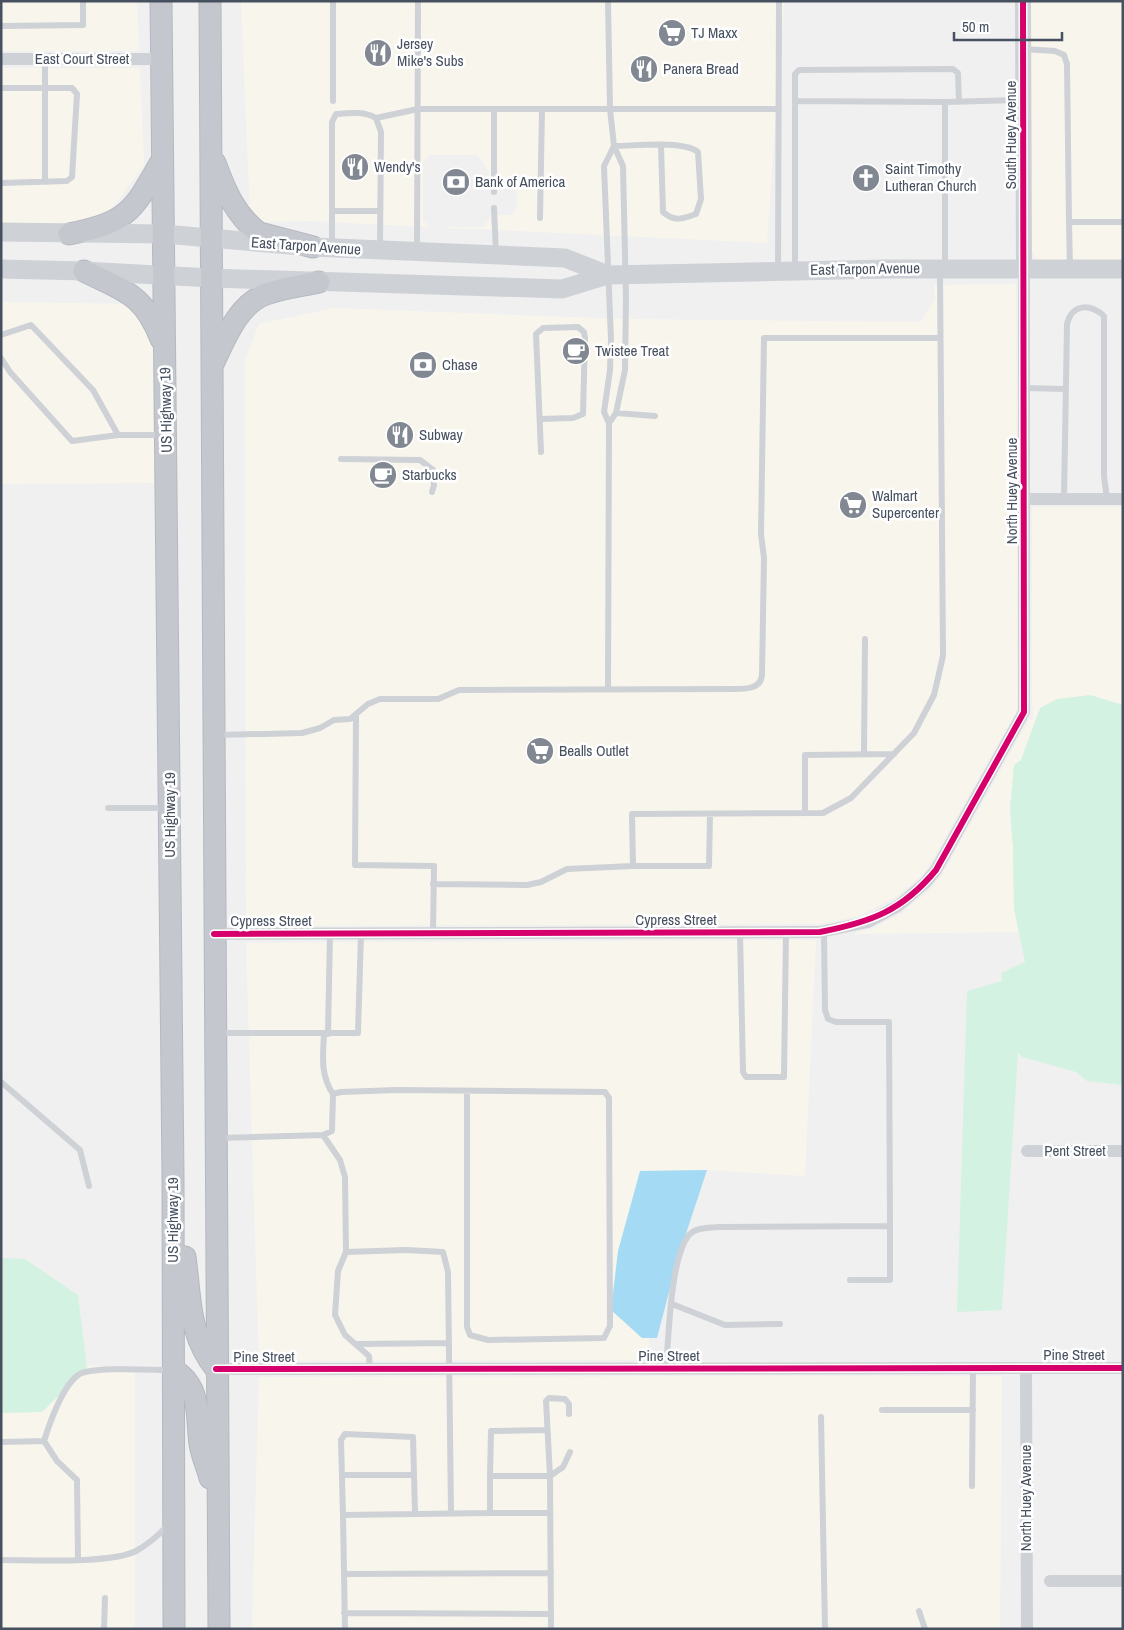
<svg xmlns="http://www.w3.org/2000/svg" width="1124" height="1630" font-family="'Archivo Narrow',sans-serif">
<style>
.commercial{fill:#f8f6ec}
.green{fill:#d3f2e2}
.water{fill:#a4daf4}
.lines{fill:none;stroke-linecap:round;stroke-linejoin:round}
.trunk-casing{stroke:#b4b9c1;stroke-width:23}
.service{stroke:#ced1d5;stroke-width:6}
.minor{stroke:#ced1d5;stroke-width:12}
.tertiary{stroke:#ced1d5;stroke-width:16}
.secondary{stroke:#ced1d6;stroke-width:19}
.trunk{stroke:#c4c7cd;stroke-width:21}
.cycleway-casing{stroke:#fff;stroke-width:9}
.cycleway{stroke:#d6006c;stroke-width:6}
.labels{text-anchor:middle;stroke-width:5;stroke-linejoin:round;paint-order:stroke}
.poi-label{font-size:15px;fill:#46505f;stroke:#fff;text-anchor:start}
.street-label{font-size:15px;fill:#46505f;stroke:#fff}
</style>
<rect width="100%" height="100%" fill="#f1f0f0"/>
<path class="commercial" d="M1,1H137L139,51H1Z
M241,1H784L767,243L435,227H483L489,220V215H511L517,208V192L511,185H489V171L477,155H430L423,162V220L429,227L310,221L258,222L250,215Z
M1031,1H1123V261H1038L1031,250Z
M1,68H140L144,165L107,215L72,225L1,224Z
M1016,284L1017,710L930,864L920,877L894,898L859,916L819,924L246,926L245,361L259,324L334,308L620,319L920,322L935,300L934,285Z
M1,302L131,304L144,319L155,355L154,483L1,484Z
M1032,507H1123V705L1090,695L1040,708L1021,760L1014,766L1010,809L1013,847L1014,909L1019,932L852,934L871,929L902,913L930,890L942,875L1029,720H1032L1034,707L1032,706Z
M816,940L805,1176L707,1170L640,1171L642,1338H649L650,1360L259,1361L246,943Z
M86,1365L135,1371V1629H1V1413L42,1412L86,1368Z
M1002,1376L1000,1629H252L259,1377Z"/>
<path class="green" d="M1090,695L1123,705V1085L1087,1081L1076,1072L1022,1057L1018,1053L1002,1310L957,1312L967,991L1002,981L1001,973L1025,962L1014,909L1013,847L1010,809L1014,765L1021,760L1040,708L1057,699Z
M1,1258L25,1259L78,1295L87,1368L42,1412L1,1413Z"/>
<path class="water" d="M707,1170L678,1258L657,1338H642L611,1310L618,1251L640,1171Z"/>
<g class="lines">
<defs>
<path id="trunk" d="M161,1L173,1177L174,1629
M210,1L219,1629
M215,163C225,190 235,215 259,233L313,247
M69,234C129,222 133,211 162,160
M84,271C124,291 143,293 161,339
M213,364C225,339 238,304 266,294C282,288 301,286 319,282
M185,1257C191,1299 188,1334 216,1369
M174,1370C202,1387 196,1416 200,1444C202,1456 207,1467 210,1478"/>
</defs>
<use href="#trunk" class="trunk-casing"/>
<path class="service" d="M333,1V101
M608,1L610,109L614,146L623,166L626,298L625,370L616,413L609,423
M1,26L83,25V1
M1023,49L1055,51L1064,55L1067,64L1069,222H1123
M45,59V182
M1,88H72L77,94L72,177L67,181L1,183
M795,101L945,102
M494,109V192
M376,118L418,109H779
M614,146C635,146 683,140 698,152L701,199L696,214C683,219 674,222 663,212L661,146
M494,208L496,254
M332,211H380
M540,218L542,109
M1069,222L1070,268
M332,247V122L336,114C350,113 363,111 376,118L381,132L380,247
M417,249L418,1
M945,267V102L1022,100
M778,269L779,1
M795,269V74L799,70L953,69L958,73L959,102
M1,335L31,325L93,390L118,435H161
M1,358L10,372L72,441L118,435
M1024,388L1066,389
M616,413L655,416
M540,419L573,418L583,414L585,338L584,332L578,327L543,328L536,334L541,452
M341,459L420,460L433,470L434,485L432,492
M1064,499L1067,324C1072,304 1089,303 1104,316V476L1107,499
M608,689L609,423L604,412L610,370L611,340L604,166L614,146
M356,716L355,865L434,866L433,933
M218,735L302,733L320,728L334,720L350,719L368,704L380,699H438L459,690L734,689C745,689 761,689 762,675L764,558L761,534L764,338H940
M864,754L865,639
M108,808H166
M805,813V755L894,754
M633,866H709L710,815
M433,884L527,885L541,882L567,869L633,866L632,814L823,813L851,798L914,733L934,695L943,656L940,272
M740,932L743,1072L746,1077H784L786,932
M219,1033H358L361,933
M324,1034C323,1055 320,1075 333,1094
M328,1034L330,933
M1,1082L80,1150L89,1186
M323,1135L340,1160L345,1177L346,1252L338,1271L335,1315L345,1335L369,1356L370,1369
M219,1138L323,1135L332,1131L333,1094L341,1092L397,1090L605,1092L609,1098L610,1326L604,1338L488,1340L470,1335L467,1327V1091
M346,1252L406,1250L443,1252L448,1272L451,1513
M850,1280H890V1226
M672,1304L725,1325L780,1324
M357,1344L448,1343
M666,1368C669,1336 670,1259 689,1235C696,1227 709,1228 718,1227L890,1226L889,1022H836L828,1019L825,1010L824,931
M882,1410H973
M569,1414V1404L565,1399L549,1398L546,1401L550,1476L563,1467L570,1452
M821,1417L825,1629
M44,1441L57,1461L77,1480L78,1559
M1,1442L44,1441C50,1422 62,1387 78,1375C91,1366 152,1370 171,1370
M342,1475H414
M490,1476L491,1431L547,1430
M972,1486L973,1368
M490,1513H550
M343,1515L341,1440L345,1434L413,1437L415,1513
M1,1560C32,1560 112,1564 136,1551C149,1544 159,1535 169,1524
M344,1574L551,1573
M919,1611L925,1629
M344,1613L551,1614
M104,1629L105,1598
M345,1629L343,1515L490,1513V1476H550L551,1629"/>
<path class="minor" d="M1,59H163
M1025,499H1123
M214,934L820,932L868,922L898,906L925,883L936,870L1024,712V269
M1027,1151H1123
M1026,1368L1027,1629
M216,1369L1123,1368
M1050,1581H1123"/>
<path class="tertiary" d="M1023,1L1024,269"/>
<path class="secondary" d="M1,232L164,234L313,247L565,258L608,275
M1,269L84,271L211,278L562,289L608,275L886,269H1123"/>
<use href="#trunk" class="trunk"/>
<defs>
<path id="cycleway" d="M214,934L820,932C871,922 902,911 936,870L1024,712L1023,1
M216,1369L1123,1368"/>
</defs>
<use href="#cycleway" class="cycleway-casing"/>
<use href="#cycleway" class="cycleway"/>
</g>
<defs>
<symbol id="supermarket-disc" viewBox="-11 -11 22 22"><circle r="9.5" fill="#828892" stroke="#fff"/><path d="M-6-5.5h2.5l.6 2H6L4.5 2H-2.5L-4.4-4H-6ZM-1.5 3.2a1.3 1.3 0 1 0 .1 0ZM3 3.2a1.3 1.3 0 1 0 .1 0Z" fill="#fff"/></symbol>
<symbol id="restaurant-disc" viewBox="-11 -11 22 22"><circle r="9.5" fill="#828892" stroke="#fff"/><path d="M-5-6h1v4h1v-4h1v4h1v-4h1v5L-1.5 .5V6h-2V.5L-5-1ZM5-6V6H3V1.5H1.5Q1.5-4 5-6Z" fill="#fff"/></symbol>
<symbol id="church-disc" viewBox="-11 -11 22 22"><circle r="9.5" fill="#828892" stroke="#fff"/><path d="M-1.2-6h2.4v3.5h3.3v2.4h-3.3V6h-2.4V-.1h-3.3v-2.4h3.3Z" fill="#fff"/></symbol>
<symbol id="bank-disc" viewBox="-11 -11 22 22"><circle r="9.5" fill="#828892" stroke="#fff"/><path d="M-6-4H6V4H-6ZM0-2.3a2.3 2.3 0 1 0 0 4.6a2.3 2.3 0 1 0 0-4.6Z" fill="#fff"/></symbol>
<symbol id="cafe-disc" viewBox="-11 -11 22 22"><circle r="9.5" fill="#828892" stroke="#fff"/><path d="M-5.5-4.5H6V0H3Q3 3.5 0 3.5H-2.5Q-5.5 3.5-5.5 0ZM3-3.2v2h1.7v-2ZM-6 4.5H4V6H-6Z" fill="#fff"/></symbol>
</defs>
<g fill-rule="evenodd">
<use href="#supermarket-disc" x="656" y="17" width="32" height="32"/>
<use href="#restaurant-disc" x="362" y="37" width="32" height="32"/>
<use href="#restaurant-disc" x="628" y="53" width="32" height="32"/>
<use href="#restaurant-disc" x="339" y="151" width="32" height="32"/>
<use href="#church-disc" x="850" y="162" width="32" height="32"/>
<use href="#bank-disc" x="440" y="166" width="32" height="32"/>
<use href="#cafe-disc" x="560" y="335" width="32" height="32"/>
<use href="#bank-disc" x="407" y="349" width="32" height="32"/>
<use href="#restaurant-disc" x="384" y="419" width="32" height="32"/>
<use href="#cafe-disc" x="367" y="459" width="32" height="32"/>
<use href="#supermarket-disc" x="837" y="489" width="32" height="32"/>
<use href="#supermarket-disc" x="524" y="735" width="32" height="32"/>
</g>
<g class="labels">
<g class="poi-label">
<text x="691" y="38">TJ Maxx</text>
<text x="397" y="49">Jersey<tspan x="397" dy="17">Mike's Subs</tspan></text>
<text x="663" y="74">Panera Bread</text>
<text x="374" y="172">Wendy's</text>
<text x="885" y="174">Saint Timothy<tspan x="885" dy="17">Lutheran Church</tspan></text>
<text x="475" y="187">Bank of America</text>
<text x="595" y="356">Twistee Treat</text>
<text x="442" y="370">Chase</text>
<text x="419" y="440">Subway</text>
<text x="402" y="480">Starbucks</text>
<text x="872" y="501">Walmart<tspan x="872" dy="17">Supercenter</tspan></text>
<text x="559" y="756">Bealls Outlet</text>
</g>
<g class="street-label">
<text x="82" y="64">East Court Street</text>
<text transform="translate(1011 135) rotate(-90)" y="5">South Huey Avenue</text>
<text transform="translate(306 246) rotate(4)" y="5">East Tarpon Avenue</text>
<text transform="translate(865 269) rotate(-1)" y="5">East Tarpon Avenue</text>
<text transform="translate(166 410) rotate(-91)" y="5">US Highway 19</text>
<text transform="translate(1012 491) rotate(-90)" y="5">North Huey Avenue</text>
<text transform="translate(170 815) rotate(-90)" y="5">US Highway 19</text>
<text x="676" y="925">Cypress Street</text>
<text x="271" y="926">Cypress Street</text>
<text x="1075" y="1156">Pent Street</text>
<text transform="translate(173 1220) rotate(-90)" y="5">US Highway 19</text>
<text x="1074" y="1360">Pine Street</text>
<text x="669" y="1361">Pine Street</text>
<text x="264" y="1362">Pine Street</text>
<text transform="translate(1026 1498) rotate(-90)" y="5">North Huey Avenue</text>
</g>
</g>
<rect width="1124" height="1630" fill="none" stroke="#46505f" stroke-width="5"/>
<path d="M954 32v8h108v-8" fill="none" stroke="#46505f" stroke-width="2.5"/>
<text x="962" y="32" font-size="15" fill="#46505f" stroke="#ffffff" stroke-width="4" paint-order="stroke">50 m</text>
</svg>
